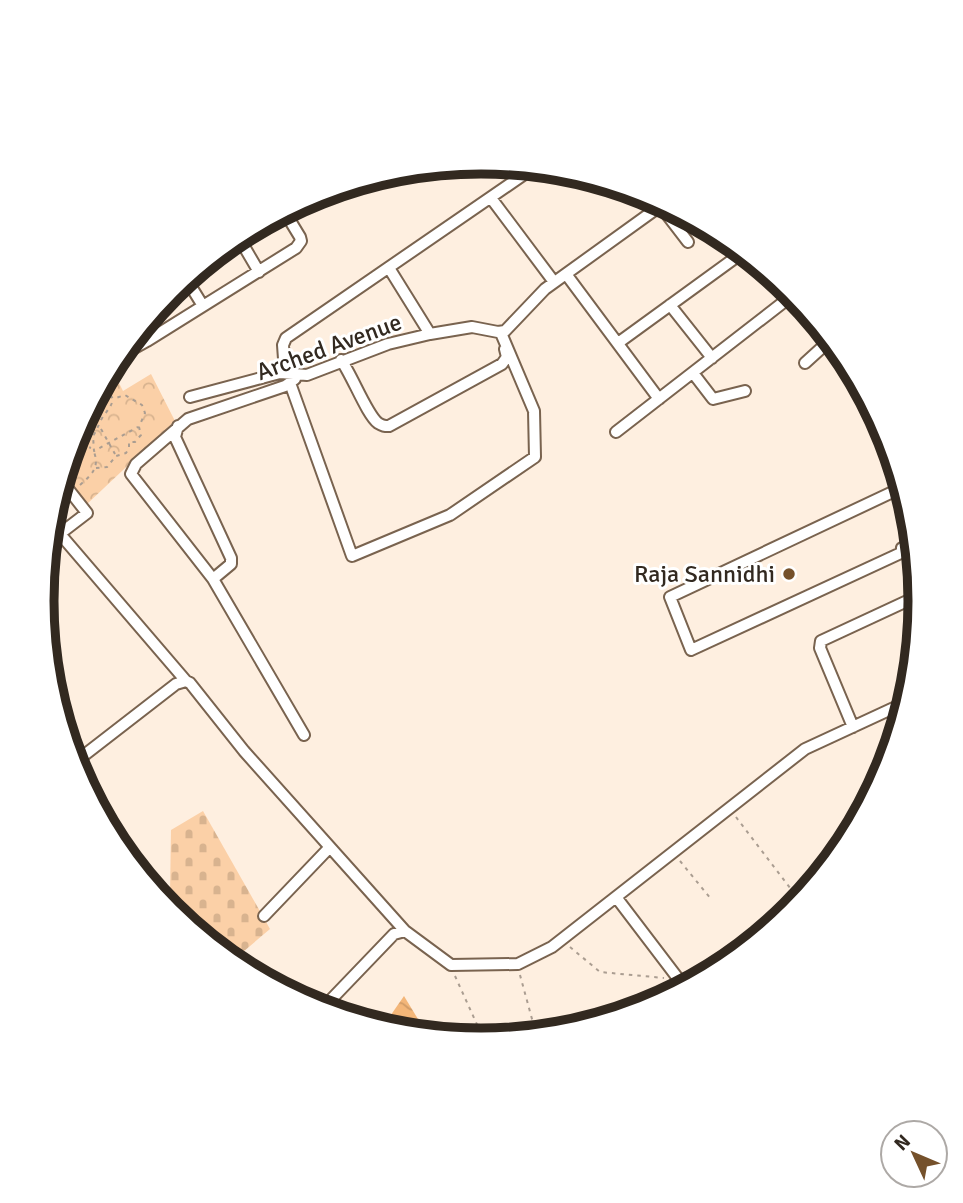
<svg xmlns="http://www.w3.org/2000/svg" width="963" height="1203" font-family="Signika,sans-serif">
<style>
.cemetery{fill:url(#cemetery-stones)}
.park{fill:url(#park-crowns)}
.water{fill:url(#water-waves)}
.lines{fill:none;stroke-linecap:round;stroke-linejoin:round}
.minor-casing{stroke:#79634f;stroke-width:14}
.path{stroke:#aa9d91;stroke-width:2;stroke-dasharray:3.5 5;stroke-linecap:butt}
.minor{stroke:#fff;stroke-width:10}
.poi-dot{fill:#75512b;stroke:#fff;stroke-width:2.5}
.labels{text-anchor:middle;stroke-width:6;stroke-linejoin:round;paint-order:stroke}
.street-label{font-size:24px;fill:#322920;stroke:#fff}
.poi-label{font-size:24px;fill:#322920;stroke:#fff;text-anchor:end}
.rim{fill:none;stroke:#322920;stroke-width:9}
</style>
<defs>
<pattern id="cemetery-stones" width="16" height="16" patternUnits="userSpaceOnUse" patternTransform="scale(1.75)"><rect width="16" height="16" fill="#fbd0a7"/><path d="M2 7V4a2 2 0 0 1 4 0v3zM10 15v-3a2 2 0 0 1 4 0v3z" fill="#d8b38f"/></pattern>
<pattern id="park-crowns" width="20" height="18" patternUnits="userSpaceOnUse" patternTransform="scale(1.75)"><rect width="20" height="18" fill="#fbd0a7"/><path d="M2 6a3 3 0 1 1 6 0M12 15a3 3 0 1 1 6 0" fill="none" stroke="#d8b38f"/></pattern>
<pattern id="water-waves" width="16" height="10" patternUnits="userSpaceOnUse" patternTransform="scale(1.75)"><rect width="16" height="10" fill="#f3b679"/><path d="M0 5q4-4 8 0t8 0" fill="none" stroke="#d19c68"/></pattern>
</defs>
<rect width="100%" height="100%" fill="#feefe0"/>
<path class="cemetery" d="M203,811L270,929L237,957L193,927L170,893L171,830Z"/>
<path class="park" d="M151,374L175,421L86,505L66,479L76,433L115,375L123,391Z"/>
<path class="water" d="M404,996L424,1029L386,1022Z"/>
<g class="lines">
<defs>
<path id="minor" d="M491,198L554,282
M655,199L688,242
M242,243L259,272
M389,268L430,334
M566,274L659,399
M187,280L203,306
M670,305L712,358
M142,334L147,341L296,248L301,241L300,237L286,214
M618,343L735,258
M131,350L147,341
M341,360C352,375 367,415 378,423C383,426 384,426 389,426L502,364L507,357L505,349
M805,363L827,343
M285,373L283,345L286,338L529,171
M693,373L713,399L745,391
M295,379L285,386L188,419L136,464L131,474L213,579L304,735
M290,383L352,556L450,515L535,457L534,411L501,333
M190,397L280,373L307,375L388,344L430,334L472,327L498,332L505,331L545,289L663,204
M178,426L175,437L231,558V564L213,579
M616,432L794,294
M899,489L670,597L691,650L903,552L902,548L909,544
M60,534L186,681
M57,536L87,513L65,485
M853,727L820,648L821,641L920,595
M74,763L176,684L186,681L190,683L244,751L405,931
M616,897L683,985
M264,916L330,847
M322,1009L394,934L405,931L451,965L518,964L552,947L805,749L900,705"/>
</defs>
<use href="#minor" class="minor-casing"/>
<path class="path" d="M106,388L113,399C111,409 105,412 101,420C98,426 97,430 93,436L94,451L138,427
M101,429L115,454
M73,448L83,445L91,448
M96,468L107,467L116,456L126,453L129,448V442H135L141,435L139,427L145,413L142,405L125,395L113,399
M80,485C91,475 100,468 94,452
M736,817L800,901
M680,861L711,899
M570,947L600,972L664,978
M520,975L535,1030
M455,976L484,1040"/>
<use href="#minor" class="minor"/>
</g>
<circle class="poi-dot" cx="789" cy="574" r="7"/>
<g class="labels">
<g class="street-label">
<text transform="translate(329 347) rotate(-20)" y="8">Arched Avenue</text>
</g>
<g class="poi-label">
<text x="775" y="582">Raja Sannidhi</text>
</g>
</g>
<path d="M0 0H963V1203H0ZM54 601a427 427 0 1 1 854 0a427 427 0 1 1-854 0Z" fill="#fff" fill-rule="evenodd"/>
<path class="rim" d="M54 601a427 427 0 1 1 854 0a427 427 0 1 1-854 0Z"/>
<g transform="translate(914 1154) rotate(314)"><circle r="33" fill="#ffffff" stroke="#ada9a6" stroke-width="2"/>
<path d="M0-5L12 26L0 18L-12 26Z" fill="#75512b"/>
<text y="-10" font-size="19" font-weight="bold" text-anchor="middle" fill="#322920">N</text>
</g>
</svg>
